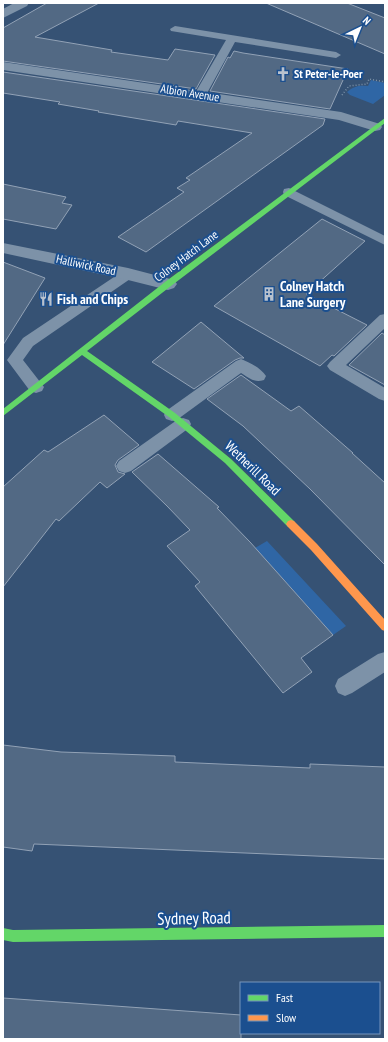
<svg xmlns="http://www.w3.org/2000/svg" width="388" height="1042" font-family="'PT Sans Narrow',sans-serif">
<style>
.green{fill:#2f66a5}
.building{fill:#526984;stroke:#92a2b6}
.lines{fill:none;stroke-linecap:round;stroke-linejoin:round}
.path{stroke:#7d92a8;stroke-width:1.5;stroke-dasharray:1 2;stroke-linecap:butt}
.lane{fill:#7d92a8;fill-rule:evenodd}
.street{fill:#7d92a8;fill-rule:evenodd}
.fast{fill:#63d668;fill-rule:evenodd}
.slow{fill:#ff974d;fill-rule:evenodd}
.labels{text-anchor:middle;stroke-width:4;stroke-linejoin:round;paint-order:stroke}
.far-poi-label{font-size:12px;font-weight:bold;fill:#fff;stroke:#1b4f8f;text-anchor:start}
.far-street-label{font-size:12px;fill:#fff;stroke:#1b4f8f}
.poi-label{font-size:14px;font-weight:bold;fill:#fff;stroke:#1b4f8f;text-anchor:start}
.street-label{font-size:14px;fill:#fff;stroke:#1b4f8f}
.near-street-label{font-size:17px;fill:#fff;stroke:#1b4f8f}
</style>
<rect width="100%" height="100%" fill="#365274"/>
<path class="green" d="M371,80L385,83V95L373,104L350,95L347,92C354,86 359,85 368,86Z
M267,541L346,626L333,635L255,548Z"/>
<path class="building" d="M47,3H99L35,37L112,50L111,52L168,60L175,49L215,55L196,89L3,61V28Z
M266,3H347L385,18V54Z
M234,51L243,53L348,69L330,109L210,91L228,57L230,58Z
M3,72L325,119L323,125L146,252L118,237L184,192L177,188L190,180L186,178L252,133L178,121L176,125L98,112L99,111L58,104L60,102L3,93Z
M3,184L66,197L62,203L72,205L56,229L3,219Z
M322,219L365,241L306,294L367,325L334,356L332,355L320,366L214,306Z
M3,262L45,278L3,345Z
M201,322L244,358H240L235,360L194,389L152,362Z
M382,333L385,335V385L349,365Z
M241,375L291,411L299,406L353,453H352L385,483V565L310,489L243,426L207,399Z
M104,415L139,445L118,460L115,465L118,472L125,474L107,488L100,482L59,521L56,519L3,587V487L44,450L48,452Z
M158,454L219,507L217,508L250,542L333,635L301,658L312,672L283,693L195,586L200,582L167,546L190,530L167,506L132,472Z
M3,745L61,752L175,756V762L310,768V764L385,767V859L34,844L32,851L3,847Z
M3,998L241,1015V1039H3Z"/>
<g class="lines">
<path class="path" d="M342,95L349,86L367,84L369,79L385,82"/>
<path class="lane" d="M175,26L336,52L341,55L336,58L235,42L206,95L200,98L194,95L226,40L171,31L170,29Z
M289,188L385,236V245L284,195L283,192L284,189Z
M128,269L133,271L135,274L133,277L33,346L23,360L44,387L42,391L36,393L30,391L7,360L23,338L123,271Z
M385,314V328L346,365L385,388V401L379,399L330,370L327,366L330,362L380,315Z
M241,359C249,362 261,368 266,376L264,380C254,383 249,378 241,373L178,419L172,421L166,419L164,415L166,411L236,361Z
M183,418L189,420L191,424L189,428L131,471L125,473L119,471L116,466L119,461L177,420Z
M385,652V672L352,693L345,696L338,693L335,686L338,679L378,654Z"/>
<path class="street" d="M14,3H29L27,6L3,18V9Z
M3,62L341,112L380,124L382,127L380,130L375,131L339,120L3,70Z
M3,243L128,268L174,280L177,284L174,288L168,290L128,280L3,253Z"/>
<path class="fast" d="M385,118V123L171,286L87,351L175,413L231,459L294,521L296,524L294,527H288L225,463L169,417L82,355L3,416V409L165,282Z
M385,925V937L13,942L3,940V928L13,930Z"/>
<path class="slow" d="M291,520L294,521L317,544L385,620V631L382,630L311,550L288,527L286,524L288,521Z"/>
</g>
<defs>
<symbol id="church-bare" viewBox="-9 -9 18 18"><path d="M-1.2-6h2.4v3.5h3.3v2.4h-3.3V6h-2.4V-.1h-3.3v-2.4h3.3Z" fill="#b9c2ce" stroke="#1b4f8f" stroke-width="2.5" paint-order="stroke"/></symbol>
<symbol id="building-bare" viewBox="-9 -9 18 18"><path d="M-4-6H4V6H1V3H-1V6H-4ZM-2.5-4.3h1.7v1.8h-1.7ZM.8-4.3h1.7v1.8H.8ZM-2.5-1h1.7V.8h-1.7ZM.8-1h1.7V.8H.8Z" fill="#b9c2ce" stroke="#1b4f8f" stroke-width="2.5" paint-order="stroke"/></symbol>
<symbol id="restaurant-bare" viewBox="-9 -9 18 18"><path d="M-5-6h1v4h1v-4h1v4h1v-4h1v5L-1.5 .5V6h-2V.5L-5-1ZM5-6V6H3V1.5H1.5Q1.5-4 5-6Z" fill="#b9c2ce" stroke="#1b4f8f" stroke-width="2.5" paint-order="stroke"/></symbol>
</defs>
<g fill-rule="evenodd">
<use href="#church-bare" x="273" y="64" width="20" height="20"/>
<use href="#building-bare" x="259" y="284" width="20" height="20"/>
<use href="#restaurant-bare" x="36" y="289" width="20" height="20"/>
</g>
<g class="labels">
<g class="far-poi-label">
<text x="294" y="78">St Peter-le-Poer</text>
</g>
<g class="far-street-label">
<text transform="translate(190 93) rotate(9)" y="4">Albion Avenue</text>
<text transform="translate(186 256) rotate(-37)" y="4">Colney Hatch Lane</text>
<text transform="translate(86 265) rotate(12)" y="4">Halliwick Road</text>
</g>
<g class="poi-label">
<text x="280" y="291">Colney Hatch<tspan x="280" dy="16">Lane Surgery</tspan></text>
<text x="57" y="304">Fish and Chips</text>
</g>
<g class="street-label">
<text transform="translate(253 468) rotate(44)" y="5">Wetherill Road</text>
</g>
<g class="near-street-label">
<text transform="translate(194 918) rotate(-1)" y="6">Sydney Road</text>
</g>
</g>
<rect width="388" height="1042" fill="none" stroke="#ffffff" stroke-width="8"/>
<rect x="240" y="982" width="140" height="52" fill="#1b4f8f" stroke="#7695bc"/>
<rect x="248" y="995" width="20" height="6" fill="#63d668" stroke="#7695bc"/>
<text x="276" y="1002" font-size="12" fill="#ffffff">Fast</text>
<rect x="248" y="1015" width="20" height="6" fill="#ff974d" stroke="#7695bc"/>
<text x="276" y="1022" font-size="12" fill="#ffffff">Slow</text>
<g transform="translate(360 28) rotate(43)" stroke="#1b4f8f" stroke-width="3" paint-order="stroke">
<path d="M0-3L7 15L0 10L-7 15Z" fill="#ffffff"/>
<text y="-6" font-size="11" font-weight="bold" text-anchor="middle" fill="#ffffff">N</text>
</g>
</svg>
